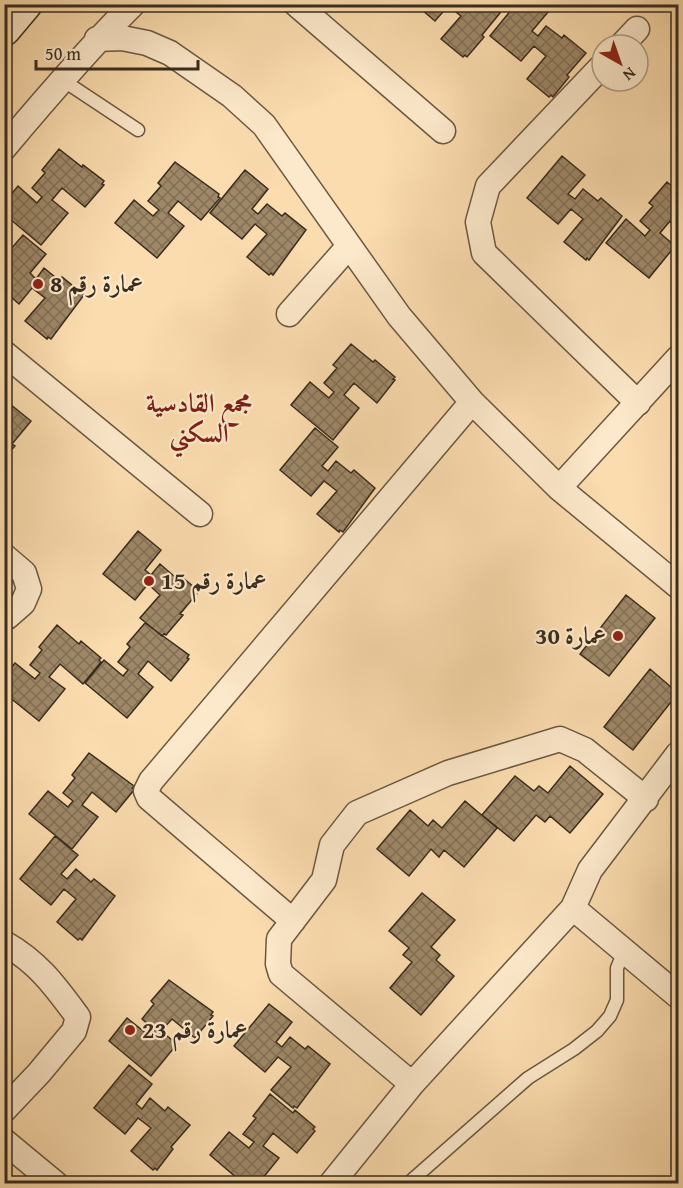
<svg xmlns="http://www.w3.org/2000/svg" width="683" height="1188" font-family="'Gentium Book Plus',Amiri,serif">
<style>
.building{fill:url(#building-cross-hatch);stroke:#392c1d;stroke-width:1.5}
.lines{fill:none;stroke-linecap:round;stroke-linejoin:round}
.lane-casing{stroke:#6a5841;stroke-width:15}
.street-casing{stroke:#6a5841;stroke-width:27}
.secondary-casing{stroke:#392c1d;stroke-width:36}
.lane{stroke:#fce8ca;stroke-width:12}
.street{stroke:#fce8ca;stroke-width:24}
.secondary{stroke:#fce8ca;stroke-width:33}
.poi-dot{fill:#8f2418;stroke:#fce8ca;stroke-width:2}
.labels{text-anchor:middle;stroke-width:4.5;stroke-linejoin:round;paint-order:stroke}
.poi-label{font-size:24px;font-weight:bold;fill:#392c1d;stroke:#fce8ca;text-anchor:start}
.neighbourhood-label{font-size:26px;font-weight:bold;fill:#7a1f14;stroke:#fce8ca}
</style>
<defs>
<pattern id="building-cross-hatch" width="8" height="8" patternUnits="userSpaceOnUse" patternTransform="scale(1.5)"><rect width="8" height="8" fill="#9e8868"/><path d="M0 0l8 8M0 8l8-8" fill="none" stroke="#826f55"/></pattern>
</defs>
<rect width="100%" height="100%" fill="#fbdcae"/>
<filter id="stains"><feTurbulence type="fractalNoise" baseFrequency=".00333" numOctaves="4"/><feColorMatrix values="0 0 0 0 .2 0 0 0 0 .09 0 0 0 0 .02 0 0 0 .5 -.17"/></filter>
<radialGradient id="worn" r=".72"><stop offset=".6" stop-color="#630" stop-opacity="0"/><stop offset="1" stop-color="#630" stop-opacity=".3"/></radialGradient>
<path class="building" d="M415,4H490L500,13L482,35L484,37L467,57L465,55L463,57L441,39L461,16L448,6L435,21Z
M516,4H540L548,12L532,31L538,36L546,26L562,38L564,35L586,53L567,75L569,77L553,97L551,95L549,97L527,79L546,56L534,46L521,61L490,36Z
M59,149L82,167L83,165L104,181L102,184L104,185L85,207L62,188L52,200L68,213L41,245L4,214V203L18,186L37,203L42,197L32,188L45,173L42,170Z
M562,156L585,175L568,194L575,199L583,189L598,201L601,198L622,216L589,260L587,258L586,260L564,242L583,219L571,209L558,224L527,198Z
M175,162L219,194L218,197L220,198L201,220L178,201L168,213L184,226L157,258L115,223L134,200L153,216L159,210L148,201L161,186L158,183Z
M245,170L268,189L252,209L258,214L267,204L282,216L285,213L306,230L273,275L271,273L269,275L247,257L267,234L255,224L242,239L210,213Z
M667,182L678,191V228L670,221L660,233L675,246L649,278L606,243L626,219L645,236L650,230L640,221L653,206L649,203Z
M23,235L46,254L30,273L36,279L44,268L60,281L62,277L84,295L51,339L48,337L47,339L25,321L45,298L32,288L19,304L4,291V257Z
M351,344L373,362L375,360L395,377L393,379L395,380L377,403L354,383L344,395L359,408L333,440L291,405L310,382L329,398L334,392L324,383L337,368L333,365Z
M10,404L31,421L12,444L15,446L4,458V405L7,407Z
M315,428L338,447L322,466L328,471L336,461L351,473L354,470L375,488L343,532L340,530L339,532L317,514L337,491L324,481L311,496L280,470Z
M138,531L161,550L145,570L151,575L160,564L175,577L178,574L199,591L180,614L183,615L166,635L164,634L162,636L140,618L160,595L148,584L135,600L103,574Z
M626,595L655,618L609,676L580,654Z
M145,623L189,655L187,658L189,659L171,681L148,661L138,674L153,687L127,718L85,683L104,660L123,676L128,670L118,662L130,647L127,644Z
M57,625L79,644L81,641L101,658L99,660L101,662L83,684L60,664L49,677L65,689L39,721L4,693V676L15,663L35,679L40,673L30,665L42,650L39,647Z
M650,669L678,693L633,750L604,727Z
M89,753L134,786L132,788L134,790L116,812L92,792L82,805L98,817L72,849L29,814L48,791L68,807L73,801L63,793L75,778L72,775Z
M570,766L603,794L570,833L550,816L545,822L536,815L514,841L482,815L515,776L534,791L539,786L548,793Z
M465,801L497,828L464,867L444,850L439,857L431,849L409,876L377,849L410,810L428,826L433,820L442,828Z
M55,836L78,855L61,874L67,879L76,869L91,882L94,879L115,896L82,940L80,938L78,940L57,922L76,899L64,889L51,905L20,879Z
M422,893L455,920L431,947L440,955L436,960L454,976L421,1015L390,988L412,962L403,955L409,948L389,931Z
M169,980L213,1012L211,1015L213,1016L195,1038L172,1019L161,1031L177,1044L151,1076L109,1041L127,1018L147,1034L152,1028L142,1019L154,1004L151,1001Z
M269,1004L292,1022L276,1042L282,1047L290,1037L305,1049L308,1046L330,1064L297,1108L294,1106L293,1108L271,1090L291,1067L278,1057L265,1072L234,1046Z
M129,1065L152,1084L136,1104L142,1109L150,1098L165,1111L168,1107L190,1125L171,1147L173,1149L157,1170L155,1168L153,1170L131,1151L151,1128L138,1118L125,1134L94,1108Z
M270,1094L293,1113L295,1110L315,1127L313,1129L315,1131L297,1153L273,1133L263,1146L279,1158L258,1184H244L210,1155L229,1132L249,1148L254,1142L243,1134L256,1118L253,1116Z"/>
<g class="lines">
<defs>
<path id="lane" d="M61,79L138,130
M412,1180L528,1078L574,1049L597,1031L610,1016L617,1000V968L624,951"/>
<path id="street" d="M296,4L443,131
M97,39L122,38L147,43L170,53L232,96L264,125L399,316L472,402L559,488L678,586
M622,45L637,29
M602,66L488,186L478,222L484,253L638,403
M4,148C46,98 87,50 133,4
M289,314L349,246
M4,353L200,514
M559,488L678,358
M4,556L24,573L29,589L23,603L7,617H4
M573,908L678,996
M293,921L149,798L146,791L151,781L472,402
M4,943C39,963 55,986 78,1017L74,1031L39,1073L4,1110
M412,1084L281,974L278,964L279,939L324,880L332,845L357,813L448,773L560,739L585,750L646,799
M4,1141L56,1184
M331,1184L412,1084L573,908L590,870L678,754"/>
<path id="secondary" d="M4,29L25,4"/>
</defs>
<use href="#lane" class="lane-casing"/>
<use href="#street" class="street-casing"/>
<use href="#secondary" class="secondary-casing"/>
<use href="#lane" class="lane"/>
<use href="#street" class="street"/>
<use href="#secondary" class="secondary"/>
</g>
<g class="poi-dot">
<circle cx="38" cy="284" r="6"/>
<circle cx="149" cy="581" r="6"/>
<circle cx="618" cy="636" r="6"/>
<circle cx="130" cy="1030" r="6"/>
</g>
<g class="labels">
<g class="poi-label">
<text x="50" y="292">عمارة رقم 8</text>
<text x="161" y="589">عمارة رقم 15</text>
<text x="606" y="644" text-anchor="end">عمارة 30</text>
<text x="142" y="1038">عمارة رقم 23</text>
</g>
<g class="neighbourhood-label">
<text x="199" y="412">مجمع القادسية<tspan x="199" dy="30">السكني</tspan></text>
</g>
</g>
<rect width="683" height="1188" fill="none" stroke="#fbdcae" stroke-width="24"/>
<rect x="6" y="6" width="671" height="1176" fill="none" stroke="#392c1d" stroke-width="3"/>
<rect x="12" y="12" width="659" height="1164" fill="none" stroke="#392c1d" stroke-width="1.5"/>
<g transform="translate(620 63) rotate(140)"><circle r="28" fill="#fce8ca" stroke="#ae9d85" stroke-width="1.5"/>
<path d="M0-4.5L10 22L0 15L-10 22Z" fill="#8f2418"/>
<text y="-9" font-size="16" font-weight="bold" text-anchor="middle" fill="#392c1d">N</text>
</g>
<path d="M36 60v9h162v-9" fill="none" stroke="#392c1d" stroke-width="3"/>
<text x="45" y="60" font-size="18" fill="#392c1d" stroke="#fce8ca" stroke-width="4.5" paint-order="stroke">50 m</text>
<rect width="100%" height="100%" filter="url(#stains)"/>
<rect width="100%" height="100%" fill="url(#worn)"/>
</svg>
